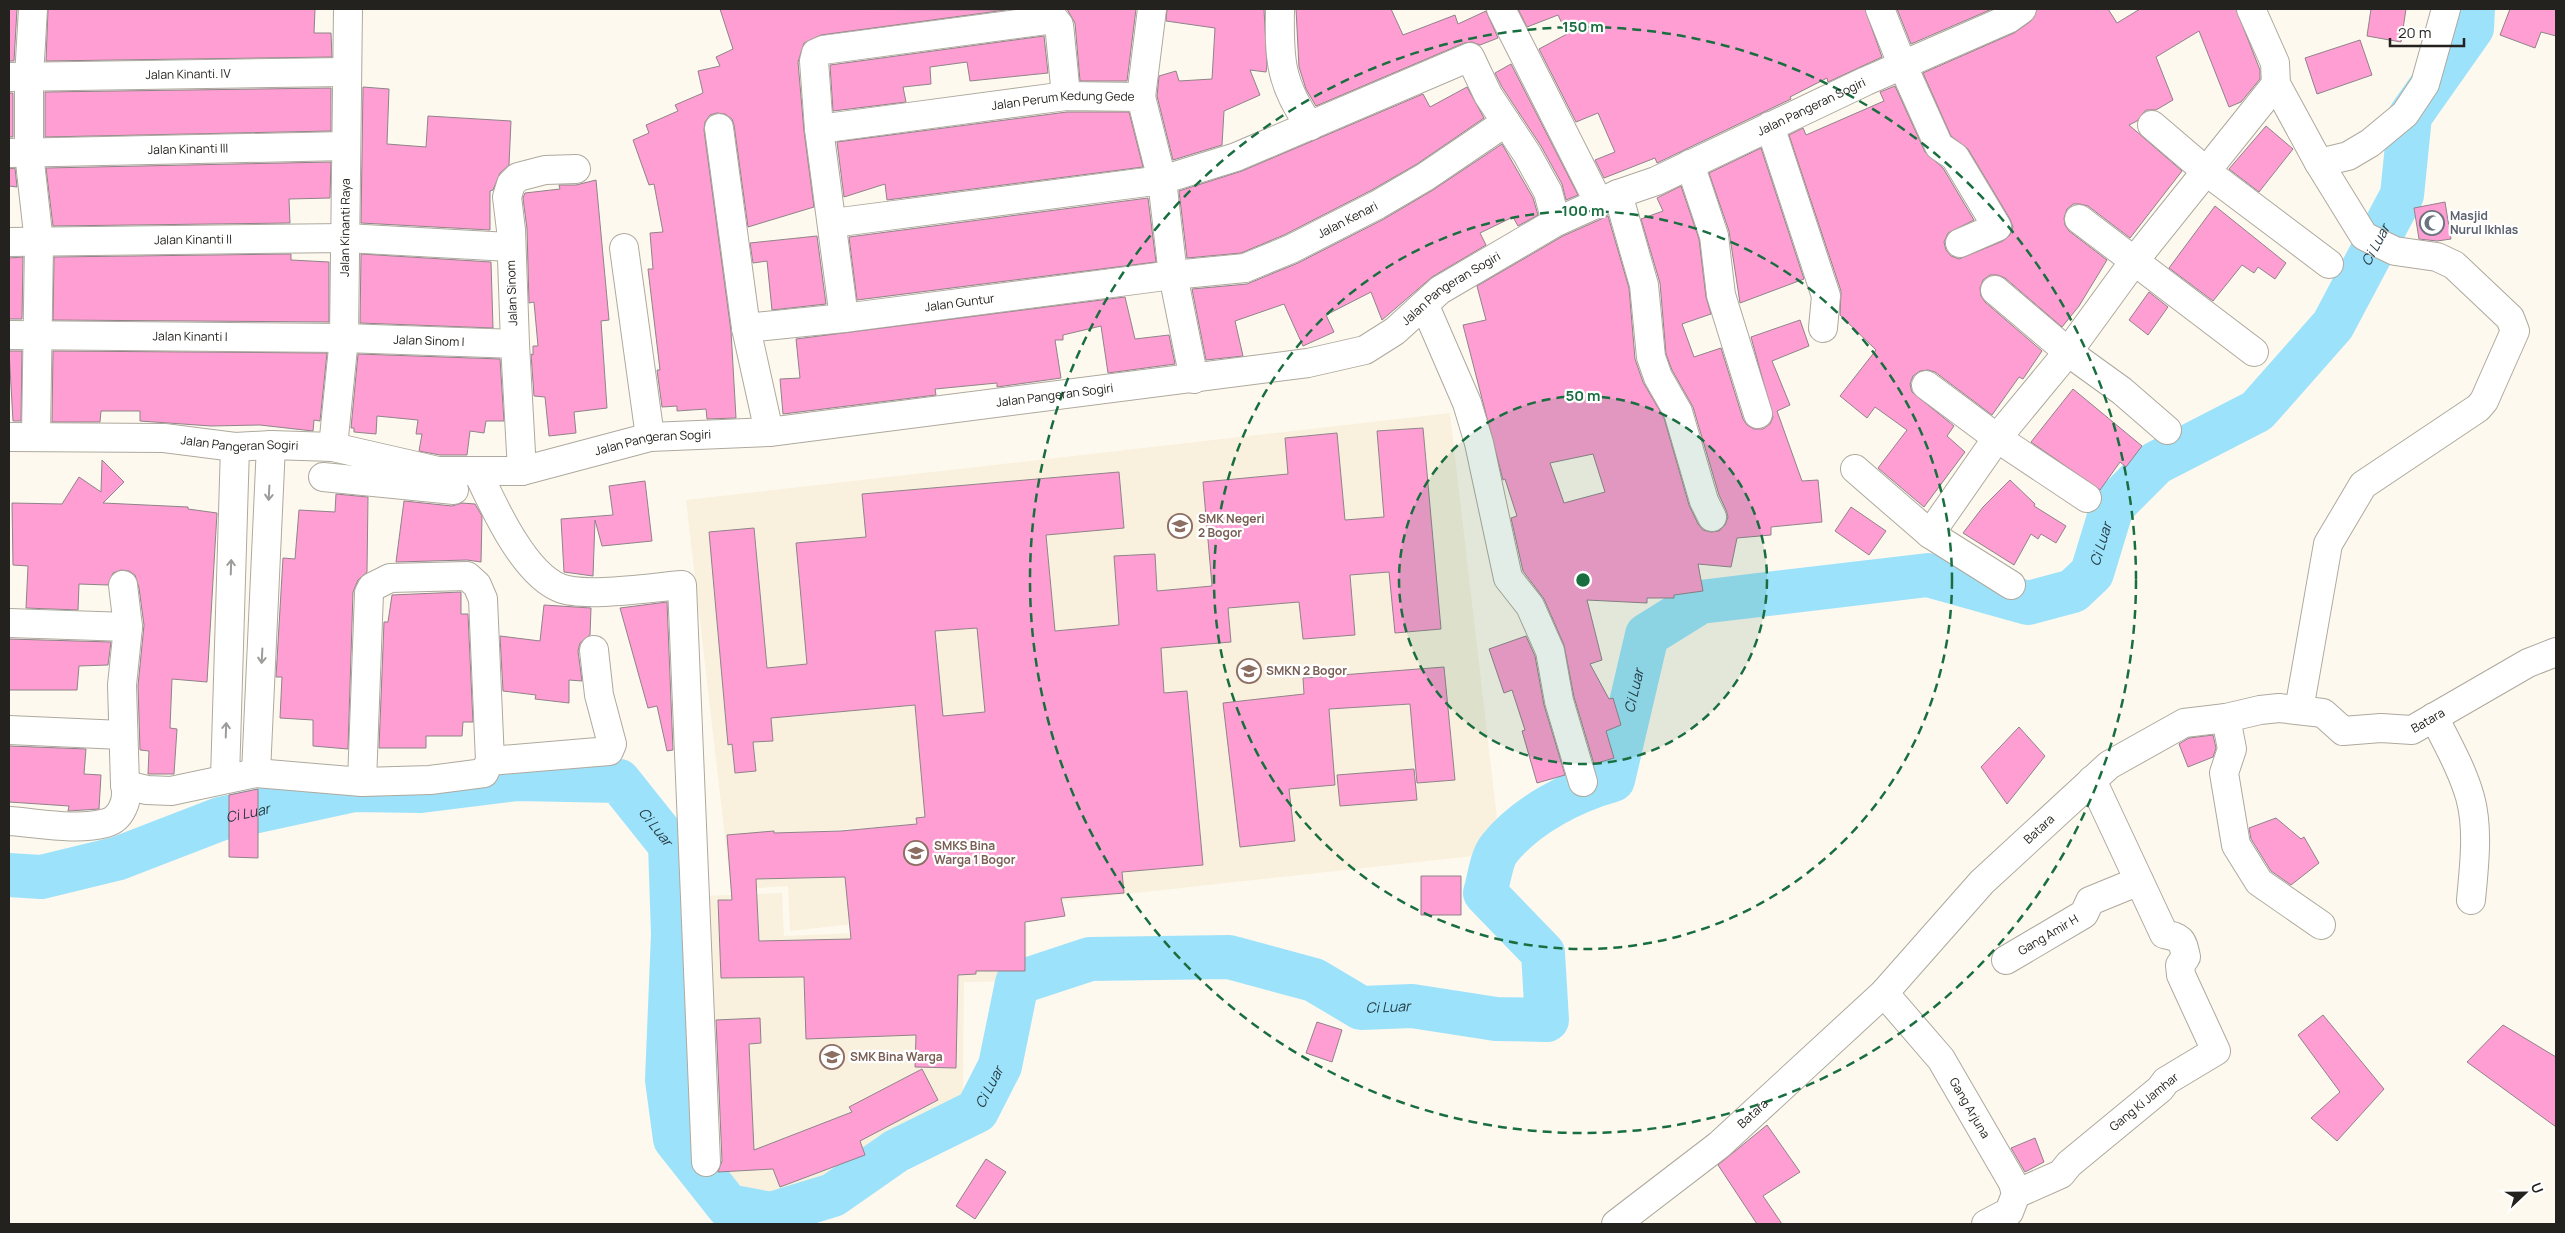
<svg xmlns="http://www.w3.org/2000/svg" width="2565" height="1233" font-family="Manrope,sans-serif">
<style>
.built{fill:#f9f1de;fill-rule:evenodd}
.lines{fill:none;stroke-linecap:round;stroke-linejoin:round}
.river{stroke:#9de2fb;stroke-width:44}
.building{fill:#fe9ed2;stroke:#8f8389;fill-rule:evenodd}
.minor-casing{stroke:#aea99e;stroke-width:30}
.minor{stroke:#fff;stroke-width:28}
.oneway{stroke:#9c9c9a}
.ring{fill:none;stroke:#196e40;stroke-width:2.5;stroke-dasharray:9 6}
.labels{text-anchor:middle;stroke-width:4.5;stroke-linejoin:round;paint-order:stroke}
.street-label{font-size:12px;fill:#24221e;stroke:#fff}
.worship-label{font-size:12px;font-weight:bold;fill:#5b616d;stroke:#fff;text-anchor:start}
.education-label{font-size:12px;font-weight:bold;fill:#785e54;stroke:#fff;text-anchor:start}
.water-label{font-size:14px;font-style:italic;fill:#223941;stroke:#fff}
.centre{fill:#196e40;stroke:#fff;stroke-width:2.5}
.ring-label{font-size:15px;text-anchor:middle;font-weight:bold;fill:#196e40;stroke:#fff;stroke-width:4.5;stroke-linejoin:round;paint-order:stroke}
</style>
<rect width="100%" height="100%" fill="#fef9ee"/>
<path class="built" d="M1450,413L1501,853L790,931L788,886L731,890L686,500ZM1423,428L1441,629L1389,572L1350,575L1355,635L1303,639L1285,438L1337,433L1345,520L1384,517L1377,431ZM1119,473L1124,528L867,550L862,495ZM1272,476L1210,561L1203,482ZM754,528L773,740L753,742L755,771L735,773L732,744H728L709,532ZM1046,536L1054,621L875,636L867,551ZM838,540L849,657L807,661L796,544ZM1155,554L1162,665L1121,668L1114,556ZM1274,562L1278,604L1240,607H1239ZM1186,615L1231,642L1189,646ZM1113,626L1117,668L982,680L978,637ZM937,653L941,703L780,717L775,667ZM1444,667L1454,780L1417,783L1410,704L1378,707L1375,674ZM1372,673L1306,711L1303,678ZM1187,691L1203,864V865L1132,695ZM1014,709L976,906L958,714ZM1329,712L1335,785L1298,788ZM951,729L925,814L917,732ZM1414,769L1417,800L1340,806L1337,775ZM881,827L889,917L849,921L845,877L782,878L778,833Z
M782,893L784,936L1027,926V981L964,982L963,1094L866,1173L779,1204L714,1205L698,896ZM757,899L721,978L718,900ZM976,938V974L761,977V941ZM917,983L956,1068L915,1067ZM760,1018L761,1043L714,1045L713,1020ZM748,1046L755,1170L718,1172L712,1047ZM922,1069L938,1101L865,1138ZM764,1146L864,1155L780,1187Z"/>
<g class="lines">
<path class="river" id="s1" d="M9,875L41,877L119,858L220,819L354,790L421,791L517,779L619,781L670,845L673,934L667,1080L675,1139L728,1206L771,1214L833,1195L896,1151L977,1111L1000,1066L1017,983L1090,959L1229,957L1314,980L1361,1008L1412,1006L1496,1019L1547,1020L1543,953L1485,893C1489,881 1491,859 1499,849C1526,815 1573,791 1613,780L1647,635L1700,602L1928,575L2028,603L2073,591L2092,573L2112,507L2156,463L2257,411L2333,325L2402,195L2410,116L2472,28L2473,9"/>
</g>
<path class="building" d="M9,9H17L14,61H9Z
M48,9H315L314,33H331L332,57L46,61Z
M720,9L1006,10L821,35L804,43L798,62L804,131L814,207L748,227L734,125L732,119L725,114L717,113L710,115L705,122L704,130L731,331L736,418L707,419L706,409L677,411V406L662,407L657,370H660L648,269H653L650,233L663,232L654,184L649,185L633,140L649,133L646,125L678,111L675,105L703,93L698,71L720,66L716,57L733,49Z
M1067,9H1136L1127,81H1080L1075,23Z
M1167,9H1264L1267,66L1266,72L1250,70L1260,95L1224,111L1222,145L1173,160L1157,96L1159,76L1176,71L1179,81L1212,79L1215,28L1166,21Z
M1296,9H1391L1403,35L1455,15L1458,24L1486,11L1498,38L1480,45L1472,42L1464,43L1316,106L1306,89L1299,67Z
M1518,9H1865L1882,57L1828,82L1827,78L1790,97L1791,99L1657,163L1655,158L1604,178L1595,160L1615,152L1598,113L1576,122L1539,49L1567,34L1558,15L1527,27Z
M1897,9H1992L1911,44Z
M2037,9H2108L2117,23L2140,9H2236L2260,70V79L2241,102L2229,107L2199,31L2156,57L2173,100L2156,110H2146L2137,121L2129,125L2182,171L2130,238L2088,206L2080,204H2073L2067,209L2064,218L2065,225L2069,231L2107,260L2079,306L2062,327L2005,278L1998,275H1990L1983,280L1980,288L1981,296L1985,302L2042,351L2023,379L2019,377L1992,415L1935,372L1928,370L1920,371L1913,376L1910,384L1912,392L1954,426L1947,436L1965,452L1924,507L1878,468L1907,430L1875,407L1867,418L1840,396L1876,350L1840,315L1841,291L1789,135L1803,128L1806,135L1884,101L1880,92L1895,86L1925,152L1943,168L1974,220L1948,233L1944,242L1946,250L1951,256L1959,259L2003,241L2010,235L2013,227L2010,219L1968,149L1951,136L1923,73L2014,33L2031,21Z
M2371,9H2406L2401,42L2367,36Z
M2510,9H2556V36L2541,32L2535,48L2500,35Z
M1044,36L1048,73L970,81L967,62L930,67L931,84L903,87L906,102L833,111L830,65Z
M2360,40L2372,75L2317,94L2305,58Z
M1511,64L1578,195L1566,200L1562,184L1541,146L1502,87L1495,73Z
M363,87L389,89L387,144L426,147L428,116L511,121L509,165L500,173L493,190L490,191V230L361,223Z
M1467,87L1484,118L1417,164L1370,191L1284,235L1241,253L1187,258L1179,191L1242,171L1423,94L1430,107Z
M331,88V131L45,137V92Z
M9,93H13V137H9Z
M1067,112H1129L1143,167L887,200L885,184L844,197L837,142Z
M2266,126L2293,149L2259,192L2229,169Z
M1502,144L1533,198L1538,215L1518,226L1513,217L1480,233L1486,245L1432,277L1382,320L1371,292L1326,315L1334,332L1303,346L1284,304L1235,321L1243,356L1206,360L1192,289L1247,284L1298,263L1384,219L1433,190Z
M1761,148L1804,279L1740,303L1729,231L1709,173Z
M331,162L330,198L289,199L290,223L53,226L46,168Z
M15,168L17,187L9,186V169Z
M596,180L609,320L601,321L607,408L574,412L576,433L549,436L545,397L534,396L531,354L533,355V346H538L534,302L529,303L527,229L523,198L525,193L560,189L559,185H576Z
M1681,186L1699,239L1706,297L1711,314L1682,324L1694,357L1721,348L1743,419L1747,425L1754,429H1763L1770,424L1773,417L1751,337L1800,320L1809,346L1772,361L1790,405L1777,411L1802,481L1818,480L1822,522L1771,527V535L1737,538L1731,567L1698,564L1703,591L1674,595V598H1647V603L1587,600L1602,660L1590,664L1609,699L1613,698L1621,725L1606,731L1614,758L1594,764L1574,697L1564,645L1544,599L1523,571L1511,518L1517,516L1505,479L1503,480L1463,325L1486,320L1477,286L1563,236L1608,216L1629,288L1635,359L1643,382L1664,418L1689,505L1698,524L1703,530L1711,532L1719,531L1725,525L1728,517L1726,510L1719,495L1693,407L1672,370L1666,354L1660,283L1641,219L1663,211L1657,198ZM1593,454L1605,492L1564,503L1550,463Z
M1148,198L1156,262L857,300L849,237Z
M2445,202L2451,239L2437,241L2419,239L2414,208Z
M2215,206L2286,263L2275,279L2258,267L2254,273L2242,265L2213,301L2169,268Z
M817,236L826,304L772,310L767,261L753,263L750,243Z
M291,254V260L329,262V322L53,320L54,257Z
M361,254L491,262L493,328L360,323Z
M23,257L22,319H9V258Z
M2149,292L2168,307L2148,335L2129,320Z
M1125,297L1135,339L1169,335L1175,364L1108,373L1101,326L1063,335V340H1055L1061,378L997,387V383L935,389L936,395L783,414L780,379L800,378L796,339Z
M9,351H22L21,421H13Z
M53,351L327,353L320,421L314,420L313,431L260,425L211,426L140,421V411H101L100,422H52Z
M358,354L500,359L504,421H486L484,433L470,431L467,455H440L419,451L422,434H416L418,420L377,416L376,434L354,432V428H351Z
M2073,389L2142,446L2126,467L2120,462L2100,490L2031,442Z
M1423,428L1441,629L1395,633L1389,572L1350,575L1355,635L1303,639L1299,602L1228,608L1231,642L1161,648L1164,693L1187,691L1203,865L1122,872L1124,893L1061,898L1065,916L1025,922V971H976V974L958,975L956,1068L915,1067L916,1035L806,1039L804,977L721,978L718,900H732L727,835L774,831V833L841,831L917,824L916,818L925,817L915,705L771,718L773,741L753,742L756,771L735,773L732,744L728,745L709,532L754,528L767,668L807,664L796,543L866,537L862,494L1119,472L1124,528L1046,535L1055,631L1119,625L1114,556L1155,554L1157,591L1212,586L1203,482L1288,474L1285,438L1337,433L1345,520L1384,517L1377,431ZM977,628L985,712L943,716L935,631ZM845,877L851,939L759,941L756,879Z
M102,460L124,482L103,503L188,507V509L217,513L207,682L172,679L170,728L177,729L174,774H148L149,751L140,750L138,686L144,625L139,588L135,575L129,571L121,570L113,573L108,585L79,584L78,610L26,608L28,566L13,565L12,503L62,504L79,477L101,492Z
M2010,480L2035,504L2034,506L2066,526L2056,543L2041,534L2038,539L2031,534L2014,565L1963,533L1983,507Z
M645,481L652,541L602,546L595,520L593,576L564,572L561,519L613,515L609,486Z
M336,494L368,497L367,572L358,580L353,592L348,749L313,746V720L280,718L282,677H276L283,558L295,559L299,510L335,512Z
M404,501L452,506L462,503L475,504L482,516L481,562L467,560L396,562Z
M1851,507L1886,531L1869,555L1835,531Z
M461,592V614H468L473,722H463L462,736H426V748H379L384,622H388L392,595Z
M667,602L673,750L667,751L657,706L648,708L620,608Z
M544,605L591,608L590,635L580,643L578,651L582,681L569,680V703L535,699L536,695L503,691L500,636L540,641Z
M1526,636L1535,656L1544,705L1565,775L1537,783L1522,731L1525,730L1512,690L1504,693L1489,649Z
M9,639L111,642L108,665L79,666L77,690H9Z
M1444,667L1455,780L1417,783L1410,704L1329,709L1335,785L1289,789L1295,841L1240,847L1223,703L1304,694L1303,678Z
M2019,727L2045,756L2007,804L1981,767Z
M2213,735L2216,748L2213,757L2188,767L2179,744L2189,738Z
M9,746L86,749L84,774L101,775L99,809L68,811L69,806L9,802Z
M1414,769L1417,800L1340,806L1337,775Z
M258,789V858L229,857V795Z
M2276,818L2301,839L2304,837L2319,863L2291,885L2271,871L2251,839L2249,828Z
M1421,876H1461V915H1421Z
M2323,1015L2384,1089L2337,1141L2311,1118L2340,1092L2298,1035Z
M760,1018L761,1043L749,1044L754,1150L852,1112L849,1107L922,1069L938,1100L860,1141L865,1155L780,1187L773,1169L718,1172L722,1161L716,1020Z
M1317,1022L1342,1030L1332,1062L1306,1053Z
M2503,1025L2556,1057V1127L2467,1062Z
M1767,1125L1800,1172L1763,1196L1782,1224H1757L1718,1165Z
M2035,1138L2044,1162L2025,1172L2011,1148Z
M986,1159L1006,1172L975,1219L956,1206Z"/>
<g class="lines">
<defs>
<g id="minor">
<path d="M33,9L29,77V153L39,243L36,435"/>
<path d="M1280,9C1279,59 1280,84 1310,126"/>
<path d="M1501,9L1599,203"/>
<path d="M1880,9L1902,64L1939,146L1955,157L1997,227L1960,243"/>
<path d="M2251,9L2275,63L2276,84L2319,163L2364,236L2395,251L2437,257L2454,265L2510,318L2515,331L2484,401L2478,408L2363,485L2328,544L2299,710"/>
<path id="s2" d="M9,77L346,72"/>
<path d="M1141,97L1152,9"/>
<path d="M2152,125L2207,172L2329,264"/>
<path d="M1770,126L1826,296L1823,328"/>
<path d="M719,128L746,328L769,432"/>
<path id="s3" d="M819,129L1066,96L1141,97L1162,180L1173,275L1194,379"/>
<path id="s4" d="M9,153L346,146"/>
<path d="M2319,163L2348,156L2370,143L2405,114L2425,84L2446,9"/>
<path d="M1690,164L1714,236L1721,295L1758,414"/>
<path d="M1618,194L1644,285L1651,357L1658,377L1678,412L1704,501L1712,517"/>
<path d="M2079,219L2254,352"/>
<path d="M833,223L1162,180L1236,157L1470,57L1488,95L1527,154L1548,192L1556,222"/>
<path id="s5" d="M9,242L346,238L510,247"/>
<path d="M624,248L650,437"/>
<path d="M1995,290L2068,352L2122,391L2167,430"/>
<path d="M1425,306L1467,403L1479,443L1508,578L1530,606L1550,651L1559,701L1583,782"/>
<path d="M844,318L819,129L814,61L816,53L823,50L1054,19L1059,25L1060,34L1066,96"/>
<path id="s6" d="M746,328L844,318L1173,275L1245,268L1291,249L1377,205L1425,177L1506,122"/>
<path id="s7" d="M9,335L344,338L515,344"/>
<path d="M1926,385L1997,438L2087,498"/>
<path id="s8" d="M9,437L164,438L235,447L271,445L333,447L438,471H522L650,437L769,432L1308,363L1365,350L1395,331L1440,290L1556,222L1618,194L1656,181L1866,81L2008,19L2022,9"/>
<path id="s9" d="M333,447L344,338L348,9"/>
<path d="M1855,469L1930,534L2011,585"/>
<path d="M477,471C493,505 523,573 560,588C584,598 654,587 682,585L706,1162"/>
<path d="M522,471L515,344L511,230L507,197L511,184L518,177L545,170L576,169"/>
<path d="M323,477L454,490"/>
<path d="M1930,534L1997,438L2068,352L2135,260L2276,84"/>
<path d="M123,585L128,627L122,685L125,785"/>
<path d="M9,623L128,627"/>
<path d="M2434,717C2447,743 2462,769 2470,797C2479,829 2474,867 2471,900"/>
<path d="M2226,718L2232,749L2224,773L2236,845L2259,882L2321,925"/>
<path d="M9,730L122,735"/>
<path d="M256,773L271,445"/>
<path d="M225,778L235,447"/>
<path d="M362,782L369,593L372,587L390,578L467,576L477,585L483,599L490,761"/>
<path d="M9,821C39,823 76,831 106,823C121,819 129,800 125,785L147,790L171,791L256,773L362,782L430,780L484,773L490,761L609,751L612,744L599,695L594,650"/>
<path id="s10" d="M2006,960L2084,914L2090,901L2139,881"/>
<path id="s11" d="M1884,993L1941,1059L2013,1183L2016,1194L2009,1212L1986,1224"/>
<path d="M2016,1194L2061,1174L2069,1164L2160,1089L2166,1081L2216,1051L2181,975L2180,965L2186,957C2182,938 2181,938 2164,934L2092,780"/>
<path id="s12" d="M1616,1224L1719,1145L1884,993L1982,882L2109,765L2184,723L2226,718L2260,710L2279,708L2323,713L2343,731L2381,728L2412,730L2528,663L2556,652"/>
</g>
</defs>
<use href="#minor" class="minor-casing"/>
<use href="#minor" class="minor"/>
</g>
<defs><path id="oneway-shaft" d="M-6 0H5M1.5-3L5.5 0L1.5 3" fill="none" stroke-width="1.6" stroke-linecap="round" stroke-linejoin="round" transform="scale(1.25)"/></defs>
<g class="oneway">
<use href="#oneway-shaft" transform="translate(269 493) rotate(93)"/>
<use href="#oneway-shaft" transform="translate(231 567) rotate(-88)"/>
<use href="#oneway-shaft" transform="translate(262 656) rotate(93)"/>
<use href="#oneway-shaft" transform="translate(226 730) rotate(-88)"/>
</g>
<circle cx="1583" cy="580" r="184" fill="#196e40" fill-opacity=".12"/>
<g class="ring">
<circle cx="1583" cy="580" r="184"/>
<circle cx="1583" cy="580" r="369"/>
<circle cx="1583" cy="580" r="553"/>
</g>
<defs>
<symbol id="mosque-ring" viewBox="-11 -11 22 22"><circle r="9.5" fill="#fff" stroke="#6b7280" stroke-width="1.5"/><path d="M3.5-4.9A6 6 0 1 0 3.5 4.9A5 5 0 1 1 3.5-4.9Z" fill="#6b7280"/></symbol>
<symbol id="school-ring" viewBox="-11 -11 22 22"><circle r="9.5" fill="#fff" stroke="#8d6e63" stroke-width="1.5"/><path d="M0-5L7-2L0 1L-7-2ZM-4 1L0 2.5L4 1V4Q0 6-4 4Z" fill="#8d6e63"/></symbol>
</defs>
<g fill-rule="evenodd">
<use href="#mosque-ring" x="2418" y="209" width="28" height="28"/>
<use href="#school-ring" x="1166" y="512" width="28" height="28"/>
<use href="#school-ring" x="1235" y="657" width="28" height="28"/>
<use href="#school-ring" x="902" y="839" width="28" height="28"/>
<use href="#school-ring" x="818" y="1043" width="28" height="28"/>
</g>
<g class="labels">
<g class="street-label">
<text dy="4" stroke="none"><textPath href="#s2" startOffset="179">Jalan Kinanti. IV</textPath></text>
<text dy="4" stroke="none"><textPath href="#s3" startOffset="246">Jalan Perum Kedung Gede</textPath></text>
<text dy="4" stroke="none"><textPath href="#s8" startOffset="1881">Jalan Pangeran Sogiri</textPath></text>
<text dy="4" stroke="none"><textPath href="#s4" startOffset="179">Jalan Kinanti III</textPath></text>
<text dy="4" stroke="none"><textPath href="#s6" startOffset="616">Jalan Kenari</textPath></text>
<text dy="4" stroke="none"><textPath href="#s9" startOffset="220">Jalan Kinanti Raya</textPath></text>
<text dy="4" stroke="none"><textPath href="#s5" startOffset="184">Jalan Kinanti II</textPath></text>
<text dy="4" stroke="none"><textPath href="#s8" startOffset="1476">Jalan Pangeran Sogiri</textPath></text>
<text transform="translate(512 293) rotate(-92)" y="4">Jalan Sinom</text>
<text dy="4" stroke="none"><textPath href="#s6" startOffset="215">Jalan Guntur</textPath></text>
<text dy="4" stroke="none"><textPath href="#s7" startOffset="181">Jalan Kinanti I</textPath></text>
<text dy="4" stroke="none"><textPath href="#s7" startOffset="420">Jalan Sinom I</textPath></text>
<text dy="4" stroke="none"><textPath href="#s8" startOffset="1056">Jalan Pangeran Sogiri</textPath></text>
<text dy="4" stroke="none"><textPath href="#s8" startOffset="231">Jalan Pangeran Sogiri</textPath></text>
<text dy="4" stroke="none"><textPath href="#s8" startOffset="651">Jalan Pangeran Sogiri</textPath></text>
<text dy="4" stroke="none"><textPath href="#s12" startOffset="1016">Batara</textPath></text>
<text dy="4" stroke="none"><textPath href="#s12" startOffset="580">Batara</textPath></text>
<text dy="4" stroke="none"><textPath href="#s10" startOffset="49">Gang Amir H</textPath></text>
<text transform="translate(2144 1102) rotate(-39)" y="4">Gang Ki Jamhar</text>
<text dy="4" stroke="none"><textPath href="#s11" startOffset="144">Gang Arjuna</textPath></text>
<text dy="4" stroke="none"><textPath href="#s12" startOffset="176">Batara</textPath></text>
</g>
<g class="worship-label">
<text x="2450" y="220">Masjid<tspan x="2450" dy="14">Nurul Ikhlas</tspan></text>
</g>
<g class="education-label">
<text x="1198" y="523">SMK Negeri<tspan x="1198" dy="14">2 Bogor</tspan></text>
<text x="1266" y="675">SMKN 2 Bogor</text>
<text x="934" y="850">SMKS Bina<tspan x="934" dy="14">Warga 1 Bogor</tspan></text>
<text x="850" y="1061">SMK Bina Warga</text>
</g>
<g class="water-label">
<text dy="5" stroke="none"><textPath href="#s1" startOffset="3442">Ci Luar</textPath></text>
<text dy="5" stroke="none"><textPath href="#s1" startOffset="3022">Ci Luar</textPath></text>
<text dy="5" stroke="none"><textPath href="#s1" startOffset="2466">Ci Luar</textPath></text>
<text dy="5" stroke="none"><textPath href="#s1" startOffset="249">Ci Luar</textPath></text>
<text dy="5" stroke="none"><textPath href="#s1" startOffset="682">Ci Luar</textPath></text>
<text dy="5" stroke="none"><textPath href="#s1" startOffset="1882">Ci Luar</textPath></text>
<text dy="5" stroke="none"><textPath href="#s1" startOffset="1388">Ci Luar</textPath></text>
</g>
</g>
<circle cx="1583" cy="580" r="8" class="centre"/>
<g class="ring-label">
<text x="1583" y="32">150 m</text>
<text x="1583" y="216">100 m</text>
<text x="1583" y="401">50 m</text>
</g>
<rect width="2565" height="1233" fill="none" stroke="#24221e" stroke-width="20"/>
<g transform="translate(2525 1193) rotate(68)" stroke="#ffffff" stroke-width="4" paint-order="stroke">
<path d="M0-4L9 19L0 12L-9 19Z" fill="#24221e"/>
<text y="-8" font-size="14" font-weight="bold" text-anchor="middle" fill="#24221e">U</text>
</g>
<path d="M2390 38v8h74v-8" fill="none" stroke="#24221e" stroke-width="2.5"/>
<text x="2398" y="38" font-size="15" fill="#24221e" stroke="#ffffff" stroke-width="4" paint-order="stroke">20 m</text>
</svg>
